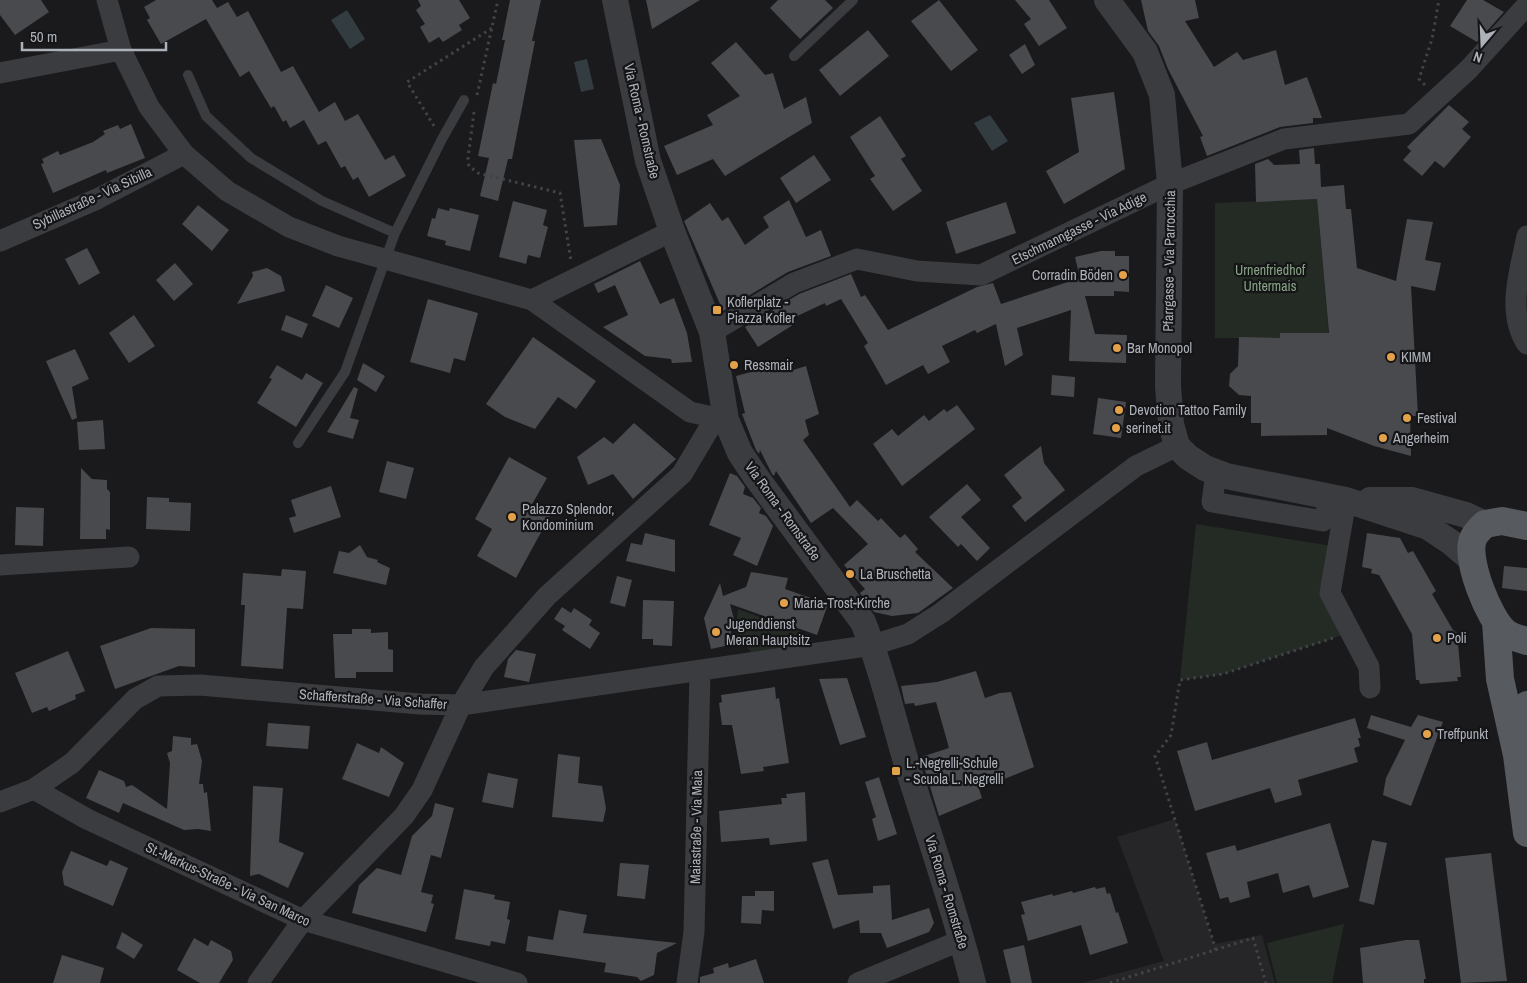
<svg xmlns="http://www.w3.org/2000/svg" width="1527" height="983" font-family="'Archivo Narrow',sans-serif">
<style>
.built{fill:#262629}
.green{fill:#242b24}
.water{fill:#333c41}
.building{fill:#494a4e}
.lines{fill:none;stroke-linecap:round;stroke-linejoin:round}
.path{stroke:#414347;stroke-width:3;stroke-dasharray:2.5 4;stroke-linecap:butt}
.service{stroke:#3b3c40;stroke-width:10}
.minor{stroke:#3b3c40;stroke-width:21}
.tertiary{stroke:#3b3c40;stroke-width:26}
.primary{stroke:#575a5f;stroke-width:28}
.poi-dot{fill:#e3a24a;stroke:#151517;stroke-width:2}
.labels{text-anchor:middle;stroke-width:4.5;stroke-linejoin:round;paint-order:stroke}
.street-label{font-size:14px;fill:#adb2ba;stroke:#151517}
.park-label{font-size:14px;fill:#87a386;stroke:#151517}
.poi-label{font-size:14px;fill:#adb2ba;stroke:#151517;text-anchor:start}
</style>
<rect width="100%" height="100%" fill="#1a1a1c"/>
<path class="built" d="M1175,819L1214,944L1262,935L1275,983H1082L1164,961L1117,837Z"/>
<path class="green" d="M1317,199L1329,337L1307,333H1281L1280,342L1272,338H1215V203Z
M1196,524L1332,546L1343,635L1223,674L1180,680Z
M738,609L812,636L810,645L753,654L735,632Z
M1344,924L1332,983H1277L1267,943Z"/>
<path class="water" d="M347,10L365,39L350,49L331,20Z
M587,59L594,89L581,92L574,62Z
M990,115L1008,141L992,151L974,123Z"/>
<path class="building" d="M0,0H41L49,12L15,35L0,15Z
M156,0H212L217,8L228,2L237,17L248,11L281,72L293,66L319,112L335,102L345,121L358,114L385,160L394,155L406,176L369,197L358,177L353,180L345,166L341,168L326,141L318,145L304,120L290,128L286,120L283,122L274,106L271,108L249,71L240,77L206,19L161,44L147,20L150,18L144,7Z
M418,0H459L470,18L459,25L462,30L443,42L439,37L429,43L420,27L425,24L416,10L421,6Z
M510,0H541L532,41H535L512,159H508L498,201L480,196L489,158L478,156L493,83L496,84L505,40H502Z
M646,0H700L652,29Z
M778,0H825L833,8L800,39L770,8Z
M939,0L978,50L951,71L911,21Z
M1015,0H1049L1067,28L1039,46L1024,24L1031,19Z
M1141,0H1195L1199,18L1185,21L1214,67L1237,52L1243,60L1276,50L1285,85L1307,77L1322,118H1313V123L1280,127L1207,156L1200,137L1203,136L1168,69L1159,46L1148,31Z
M1467,0H1483L1504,12L1477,42L1450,26Z
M868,30L889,56L840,96L819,70Z
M736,42L765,75L773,73L784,109L806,97L812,123L725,176L713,159L677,175L664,146L713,125L707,115L740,96L711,63Z
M1025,44L1035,65L1022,74L1009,55Z
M1114,92L1125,169L1064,204L1046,171L1079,152L1071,98Z
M1449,105L1469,122L1462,129L1471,137L1444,168L1435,161L1422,176L1403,160L1411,151L1407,147Z
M880,116L906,156L901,159L922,191L893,211L870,179L875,176L850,137Z
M131,124L145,158L107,173L106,170L53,193L41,164L44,163L42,159L58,151L60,155L93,142L105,134L103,131L118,125L120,129Z
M601,139L620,185L617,225L584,227L574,140Z
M1314,148L1315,164H1320L1321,187L1344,185L1346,209H1351L1357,268L1396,281L1407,219L1433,222L1425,260L1441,263L1435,291L1411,286L1418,416H1410L1411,456L1374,446L1327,428V435L1261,436V423H1251V396L1239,395L1229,386L1230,374L1238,366L1239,337L1280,338V333H1329L1317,199L1256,202L1255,164L1268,159L1274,165L1300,164L1299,150Z
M814,155L831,180L796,203L780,178Z
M789,200L806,237L821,230L831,256L788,272L723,311L684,221L710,203L722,221L728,217L745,245L769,227L763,217Z
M513,201L547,210L543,225L548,227L540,258L528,255L526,264L499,257Z
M1006,202L1016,233L956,254L946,222Z
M198,205L229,230L212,251L182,224Z
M438,208L449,211L450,208L479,215L470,251L445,245L446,241L427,236L432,218L435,219Z
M87,248L100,273L79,285L65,259Z
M1101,251H1115V256H1129V292L1114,291V296H1085L1095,334L1127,335L1126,363L1069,361L1071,310L1017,328L1023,355L1005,366L996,324L977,333L975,330L942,346L950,362L928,374L923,365L886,385L864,346L868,343L841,299L826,306L825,303L793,318L796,323L758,347L745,327L799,294L851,274L861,297L865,295L888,330L977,287L993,283L1001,304L1080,278L1075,257Z
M640,261L660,304L674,298L687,333L692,362L672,363L671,359L645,356L603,327L628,315L615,285L598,293L594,284Z
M175,263L193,284L174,301L156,280Z
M267,268L281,276L285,291L237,304L253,276L252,272Z
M326,285L353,298L339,328L312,316Z
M428,299L478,313L465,361L454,358L450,373L410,362Z
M134,315L155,346L129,363L109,333Z
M286,315L308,324L302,338L281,330Z
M533,337L596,381L576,409L558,397L535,429L505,417L486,404Z
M75,349L89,379L72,387L77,418L72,420L46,361Z
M363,363L385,376L376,392L357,380Z
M785,363L787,372L806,366L819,414L805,420L809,435L803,440L850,507L857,500L878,521L881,518L900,538L905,534L918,549L915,552L953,588L918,613L892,616L874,612L860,593L865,589L844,565L868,544L833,508L811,523L776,471L774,476L772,474L760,450L759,454L756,450L742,414L745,413L736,376Z
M277,365L302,380L306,373L323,383L296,427L257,403L272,379L269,378Z
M1052,375L1075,377L1074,397L1051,395Z
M354,387L358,389L350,418L359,420L353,439L327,432Z
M1098,398L1126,402L1121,438L1093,434Z
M957,405L975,429L902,486L873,444L892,429L898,436L924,415L929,421L944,409L947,412Z
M103,420L105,449L79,450L77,422Z
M634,423L676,459L633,499L613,474L588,485L577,457L604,437L613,444Z
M1041,446L1044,463L1065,490L1025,522L1012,506L1022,498L1004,475Z
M509,457L547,478L531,506L550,516L516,578L477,556L492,529L475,519Z
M387,461L414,468L406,499L379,492Z
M81,468L92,479L107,480V489L110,492V530L106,529V539H80Z
M730,473L737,476L745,487L743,494L753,498L761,508L759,513L766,516L773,526L757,566L733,555L741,538L709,525Z
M967,484L981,500L961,517L990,548L977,561L961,544L958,547L929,517Z
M331,486L341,517L294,533L289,518L296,516L291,500Z
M147,497L169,498V502L191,503L190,531L146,529Z
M16,507L44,508L43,546L15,545Z
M645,533L675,540V572L626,561L631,543L642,545Z
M1367,533L1400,538L1408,553L1413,551L1436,591L1432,594L1453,630L1457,633L1461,677H1457L1458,681L1420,684L1419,680H1416L1412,634L1379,575L1371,573L1372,569L1362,567Z
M360,545L367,557L378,560L377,562L390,568L386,585L333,573L339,551L349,553Z
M1504,566L1527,568V591L1502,588Z
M282,569L306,571L303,609L287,608L283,669L241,666L245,605H241L243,573L281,576Z
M751,572L788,578L785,589L828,604L817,635L730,604L734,619L728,620L734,644L711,649L704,618L720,583L723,596L746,587Z
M617,576L632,580L625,607L610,603Z
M643,600L674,601L672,646L653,645V639H642Z
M562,607L571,613L574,608L592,620L589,625L600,633L590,649L562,630L565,626L554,619Z
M151,628L195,629V667L179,666L115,689L100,646Z
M352,629H371V633L388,632V649L393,650V672H356V678H335L333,634H352Z
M516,650L536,654L529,682L504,677L508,659Z
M68,651L85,691L75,695L76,699L49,711L47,707L32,713L15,673Z
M976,671L985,698L1000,693L1011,692L1034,767L979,789L982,798L939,816L921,757L949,748L936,702L915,706L914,703L905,704L901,686L937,682Z
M847,678L866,737L840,745L819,679Z
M775,687L776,699L779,698L789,763L763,767L764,771L741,774L732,725H722L719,703L722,702L721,695Z
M1371,715L1411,727L1418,715L1443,722L1411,806L1383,795L1386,778L1405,740L1367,728Z
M1355,718L1361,738H1358L1360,746L1354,748L1358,762L1298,780L1302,795L1275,803L1270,788L1195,811L1177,751L1207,742L1212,760Z
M268,723L310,726L308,749L266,746Z
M173,736L191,738V745L197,744L202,761L199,784H203L204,793L207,792L211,831L198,829L184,830L123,803L119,813L86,798L99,770L124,781L126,787L132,785L167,809L170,763L167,753L172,751Z
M357,743L379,753L381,747L404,763L389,797L342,779Z
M558,754L580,757L578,783L602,786L606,808L603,822L552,817Z
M488,773L518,779L513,808L482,802Z
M879,777L897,834L878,841L872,819L876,817L865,782Z
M253,786L283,788L279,842L304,853L288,888L259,874L250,876Z
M805,792L807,841L770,845L769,838L721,842L719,811L782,804L781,798H787L786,794Z
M435,803L454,808L441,858L431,855L421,892L433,895L431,903L434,904L426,932L352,913L359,885L377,868L401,875L412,836L432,816Z
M1330,823L1349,887L1313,898L1309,885L1283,893L1278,873L1247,882L1250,897L1230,903L1228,897L1220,899L1206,853L1235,845L1237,851Z
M1372,840L1387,843L1374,905L1359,901Z
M71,851L107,866L110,860L128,868L113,906L64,885L62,872Z
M1491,853L1507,981L1461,983L1445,858Z
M828,859L838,895L873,893V886L890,885L892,920L929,908L934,923L929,932L887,948L881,933H860L859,920L833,929L812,863Z
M620,863L649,865L645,899L617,896Z
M1095,887L1096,889L1105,887L1107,894L1110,893L1116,913L1118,912L1128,943L1090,955L1081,925L1028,941L1021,915L1025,914L1021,902L1052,894L1053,896L1072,891L1073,893Z
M464,889L495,895L494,899L510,902L507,919L510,920L505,944L491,941L490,946L455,939Z
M755,891H774V911L762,910L761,924L741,923L742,896H755Z
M559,910L587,915L583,933L677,943L657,953L654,975L641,981L637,977L604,972L606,963L526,951L528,936L553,940Z
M122,932L143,945L134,959L116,948Z
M194,938L208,946L211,940L231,951L233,960L219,983H200L177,970Z
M1406,940H1419L1426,979H1424V983H1363L1360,948Z
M1024,945L1032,983H1011L1003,950Z
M62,955L104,968L100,983H53Z
M756,959L764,983H700V977L714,973L713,968L728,963L729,968Z"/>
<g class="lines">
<path class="path" d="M1425,85L1419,79L1432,39L1439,0
M477,95L498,0
M474,112L468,158L469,166L478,173L560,193L571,261
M434,126L407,82L492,28
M1216,950L1155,756L1171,735L1180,680L1223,674L1333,638
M1110,983L1253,938L1266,983"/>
<path class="service" d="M794,56L853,0
M188,75L206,116L251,158L322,201L395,233
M298,443L345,372L395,233L442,139L464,100"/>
<path class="minor" d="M107,0L121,50L149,107L184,154L227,191L289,227L338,246L532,300L690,412L726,420
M0,73L121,50
M1527,236C1520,271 1506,312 1527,344
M0,241L97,199L184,154
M532,300L672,231
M712,332L794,283L857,259L917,271L981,275L1170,184L1284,139L1409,124L1469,69L1527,5
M1216,473L1212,502L1323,521L1331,497
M1346,500L1330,593L1369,667L1370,688
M0,565L129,557
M34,789L87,819L303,920L517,983
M0,802L34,789L72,763L135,699L158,686L200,685L420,704L461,705L873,645L908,634L941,613L1136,466L1177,446
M258,983L303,920L404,816L422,790L461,705L484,667L547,596L682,474L716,417
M687,983L694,932L700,671
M858,983L962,940"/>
<path class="tertiary" d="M615,0L648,161L672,231L712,332L726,420L740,453L756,477L863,622C882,669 893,719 908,768C930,839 955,910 973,983
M1107,0L1145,52L1162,95L1170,184L1168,386L1171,424L1177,446L1188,457L1205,468L1226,476L1346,500L1428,527L1452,543L1472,560
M1370,500H1412L1466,515L1485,524"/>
<path class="primary" d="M1527,526L1502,521L1485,524C1480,529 1475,533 1473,539C1465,559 1489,619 1505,632C1511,637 1520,639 1527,641
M1496,622L1500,679L1517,755L1527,833
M1519,746L1527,705"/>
</g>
<g class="poi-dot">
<circle cx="1123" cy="275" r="5"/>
<rect x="712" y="305" width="10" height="10" rx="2.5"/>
<circle cx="1117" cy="348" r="5"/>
<circle cx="1391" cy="357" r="5"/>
<circle cx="734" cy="365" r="5"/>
<circle cx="1119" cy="410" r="5"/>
<circle cx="1407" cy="418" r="5"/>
<circle cx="1116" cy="428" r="5"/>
<circle cx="1383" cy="438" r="5"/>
<circle cx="512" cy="517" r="5"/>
<circle cx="850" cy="574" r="5"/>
<circle cx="784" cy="603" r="5"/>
<circle cx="716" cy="632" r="5"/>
<circle cx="1437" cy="638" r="5"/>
<circle cx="1427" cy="734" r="5"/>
<rect x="891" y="766" width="10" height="10" rx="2.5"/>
</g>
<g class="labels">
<g class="street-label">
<text transform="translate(642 121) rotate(77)" y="5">Via Roma - Romstraße</text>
<text transform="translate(92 198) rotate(-25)" y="5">Sybillastraße - Via Sibilla</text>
<text transform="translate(1079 228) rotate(-26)" y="5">Etschmanngasse - Via Adige</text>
<text transform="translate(1169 261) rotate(-89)" y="5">Pfarrgasse - Via Parrocchia</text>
<text transform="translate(783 511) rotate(54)" y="5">Via Roma - Romstraße</text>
<text transform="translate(373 699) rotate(4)" y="5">Schafferstraße - Via Schaffer</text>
<text transform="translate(696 827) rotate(-89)" y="5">Maiastraße - Via Maia</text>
<text transform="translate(228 884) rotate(25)" y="5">St.-Markus-Straße - Via San Marco</text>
<text transform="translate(947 892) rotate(73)" y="5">Via Roma - Romstraße</text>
</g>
<g class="park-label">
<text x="1270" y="275">Urnenfriedhof<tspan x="1270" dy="16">Untermais</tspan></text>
</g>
<g class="poi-label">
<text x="1113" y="280" text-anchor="end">Corradin Böden</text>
<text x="727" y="307">Koflerplatz -<tspan x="727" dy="16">Piazza Kofler</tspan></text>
<text x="1127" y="353">Bar Monopol</text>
<text x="1401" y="362">KIMM</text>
<text x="744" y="370">Ressmair</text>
<text x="1129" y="415">Devotion Tattoo Family</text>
<text x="1417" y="423">Festival</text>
<text x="1126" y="433">serinet.it</text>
<text x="1393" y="443">Angerheim</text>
<text x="522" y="514">Palazzo Splendor,<tspan x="522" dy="16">Kondominium</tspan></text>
<text x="860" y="579">La Bruschetta</text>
<text x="794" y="608">Maria-Trost-Kirche</text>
<text x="726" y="629">Jugenddienst<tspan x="726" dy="16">Meran Hauptsitz</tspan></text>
<text x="1447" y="643">Poli</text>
<text x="1437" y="739">Treffpunkt</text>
<text x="906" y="768">L.-Negrelli-Schule<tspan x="906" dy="16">- Scuola L. Negrelli</tspan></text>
</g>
</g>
<g transform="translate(1482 45) rotate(199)" stroke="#151517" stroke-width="4" paint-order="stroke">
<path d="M0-4L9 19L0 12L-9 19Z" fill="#adb2ba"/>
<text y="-8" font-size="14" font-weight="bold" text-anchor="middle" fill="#adb2ba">N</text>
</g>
<path d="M22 42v8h144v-8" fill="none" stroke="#adb2ba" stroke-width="2.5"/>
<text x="30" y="42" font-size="15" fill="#adb2ba" stroke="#151517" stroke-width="4" paint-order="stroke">50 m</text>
</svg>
